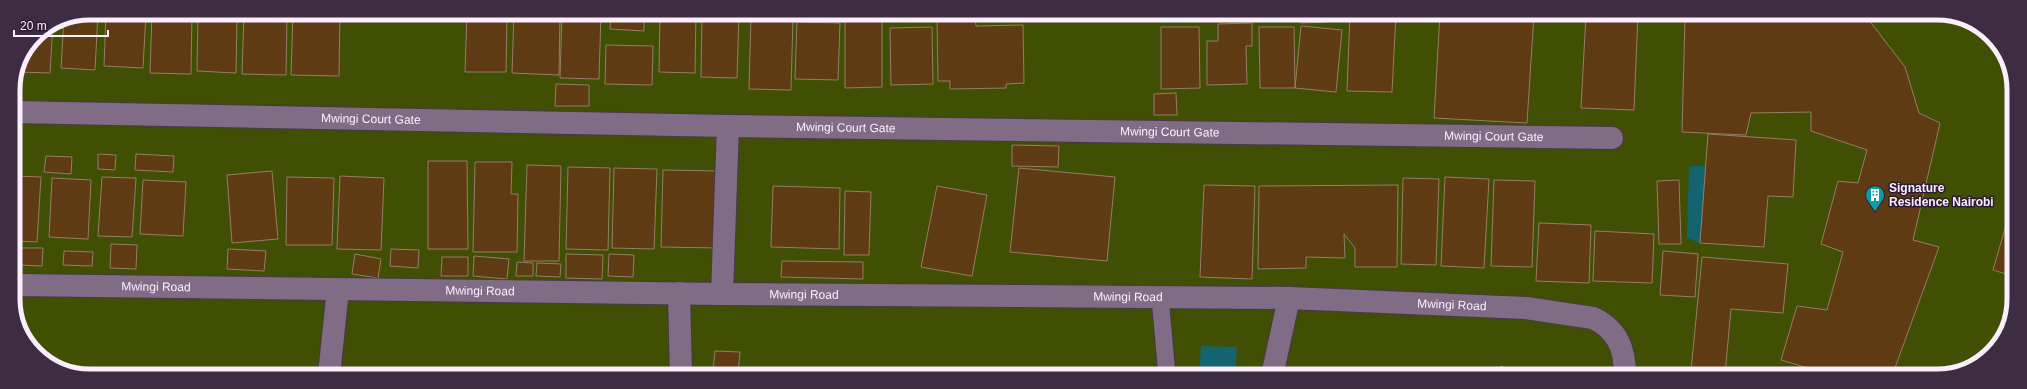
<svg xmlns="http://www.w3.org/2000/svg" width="2027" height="389" font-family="Arial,sans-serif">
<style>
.garden{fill:#404f03}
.water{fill:#146470}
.building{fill:#5e3b12;stroke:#967d65}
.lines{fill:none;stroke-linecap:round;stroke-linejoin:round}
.service-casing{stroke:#48394b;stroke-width:19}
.minor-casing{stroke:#48394b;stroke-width:24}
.service{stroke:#816c85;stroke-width:17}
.minor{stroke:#816c85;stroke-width:22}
.labels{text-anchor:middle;stroke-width:3;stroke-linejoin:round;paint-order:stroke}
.street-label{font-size:12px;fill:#fbeffe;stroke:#2e1c32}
.poi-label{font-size:12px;font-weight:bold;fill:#fbeffe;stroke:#2e1c32;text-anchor:start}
.rim{fill:none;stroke:#fbeffe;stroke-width:5}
</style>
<rect width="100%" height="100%" fill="#2e1c32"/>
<path class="garden" d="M90,13L1947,14L1991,35L2012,75L2013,309L1988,357L1942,376L80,375L36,354L15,314L13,90L19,60L36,35L61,19Z"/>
<path class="water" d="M1689,166H1708L1700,243L1687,238Z
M1201,346L1237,347L1235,376H1199Z"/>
<path class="building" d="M90,13H98L95,70L61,68L64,18Z
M106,13H146L143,68L104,66Z
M152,13H192L191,74L150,73Z
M198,13H237L236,73L197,71Z
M244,13H287L286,75L242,74Z
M293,13H340L339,76L291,75Z
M467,13H507L506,72H465Z
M514,13H560L559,75L512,73Z
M562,13H601L599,79L560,78Z
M611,13H644V31L610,29Z
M660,13H696L695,73L659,72Z
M702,13H739L737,78L701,77Z
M773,13H831V17L793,16L791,90L749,89L751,15L773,16Z
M981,13H1013V17L981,18Z
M1028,13H1058V16L1028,17Z
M1174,13H1198V19H1174Z
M1207,13H1247L1207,15Z
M1269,13H1295V20L1270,21Z
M1301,13H1327V22L1301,23Z
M1350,13H1396L1392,92L1347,91Z
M1440,14H1534L1527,123L1434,118Z
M1586,14H1638L1634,110L1581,108Z
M1865,15L1905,67L1919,113L1940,123L1913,240L1939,247L1892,376H1835L1781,360L1797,306L1827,310L1843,252L1821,244L1838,181L1858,183L1867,150L1811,131V112L1751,113L1746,135L1682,132L1685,19Z
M845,18H882V87L845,88Z
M975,18L976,26L1023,25L1024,83L1006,84V88L950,89V81H938L937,19Z
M797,22L840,23L838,80L795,79Z
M1252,23V46H1246L1247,84L1207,85V41H1218V24Z
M53,24L50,73L17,72L19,60L36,35Z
M1301,26L1342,30L1336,92L1295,88Z
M932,27L933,84L891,85L890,28Z
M1161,27H1199L1200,88L1161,89Z
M1259,27H1294L1295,88H1260Z
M606,45L653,46L652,85L605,84Z
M556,84L589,85V106H555Z
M1176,93L1177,115H1154V94Z
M1708,134L1796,140L1793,197L1768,196L1764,247L1700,243Z
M1012,145L1059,146L1058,167L1012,166Z
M98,154L116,155L115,170L98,169Z
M136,154L174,156L173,172L135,170Z
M13,155H19L18,170H14Z
M46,156L72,157L71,174L44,172Z
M428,161H467L468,249H428Z
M475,162H512L511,194H518L517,252H473Z
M527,165L561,166L559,261H524Z
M568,167L610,168L608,250L566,249Z
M614,168L657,169L654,249L612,248Z
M1019,168L1115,177L1107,261L1010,252Z
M663,170L719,171L717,248L661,247Z
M272,171L278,239L232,243L227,175Z
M14,176L41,177L37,242L14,241Z
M340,176L384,178L381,250L337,249Z
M102,177L136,178L132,237L98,236Z
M287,177L334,178L332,245H286Z
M1445,177L1489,179L1484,268L1441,266Z
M52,178L91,180L88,239L49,237Z
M1403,178L1439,179L1436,265L1401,264Z
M143,180L186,182L183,236L140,234Z
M1494,180L1535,181L1532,267L1491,266Z
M1679,180L1681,244H1659L1657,181Z
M1204,185L1255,186L1252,279L1200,277Z
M1398,185L1397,267H1355V248L1344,234L1345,258L1306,257V268L1258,269L1259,186Z
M773,186L840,188L839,249L771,247Z
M937,186L987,195L972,276L921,267Z
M845,191L871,192L869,255H844Z
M2013,201V276L1993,270Z
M1539,223L1591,225L1589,283L1536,281Z
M1595,231L1654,234L1652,283L1593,281Z
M111,244L137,245L136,269L110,268Z
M19,248H43L42,266L18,265Z
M228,249L266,251L264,271L227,269Z
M391,249L419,250L418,268L390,266Z
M64,251L93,252L92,266L63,265Z
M1663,251L1698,254L1695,297L1660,295Z
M355,254L381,259L378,278L352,274Z
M566,254L603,255L602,279L566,278Z
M609,254L634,255L633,277L608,276Z
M474,256L509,259L507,279L473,276Z
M442,257H468V276H441Z
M1702,257L1788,264L1783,313L1731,309L1725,374L1691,371Z
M782,261L863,262V279L781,277Z
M517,262L533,263V276H516Z
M537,263L561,264L560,277L536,276Z
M715,351L740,352L738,373L713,371Z
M1501,366L1526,376H1497Z"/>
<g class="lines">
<defs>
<path id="service" d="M1160,297L1167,376"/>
<g id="minor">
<path id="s1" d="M13,112L728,126L1612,138"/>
<path id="s2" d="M14,285L722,294L1289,298L1526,308L1593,318C1618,330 1625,349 1625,376"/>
<path d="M679,293L681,375"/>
<path d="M722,294L728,126"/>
<path d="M329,375L338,289"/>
<path d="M1272,376L1289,298"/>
</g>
</defs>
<use href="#service" class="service-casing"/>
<use href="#minor" class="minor-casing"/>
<use href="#service" class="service"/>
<use href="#minor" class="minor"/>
</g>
<defs>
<symbol id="building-pin" viewBox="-11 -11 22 30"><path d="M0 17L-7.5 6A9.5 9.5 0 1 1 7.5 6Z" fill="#0f9aa8" stroke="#2e1c32"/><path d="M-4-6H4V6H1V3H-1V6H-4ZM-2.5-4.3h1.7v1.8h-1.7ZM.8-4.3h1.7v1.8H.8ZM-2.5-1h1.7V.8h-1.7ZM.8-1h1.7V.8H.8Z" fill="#fff"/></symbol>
</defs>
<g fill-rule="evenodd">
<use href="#building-pin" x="1864" y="184" width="22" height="30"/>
</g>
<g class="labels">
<g class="street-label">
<text dy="4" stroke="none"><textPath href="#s1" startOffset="358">Mwingi Court Gate</textPath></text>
<text dy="4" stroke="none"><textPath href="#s1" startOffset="833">Mwingi Court Gate</textPath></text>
<text dy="4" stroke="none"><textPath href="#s1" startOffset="1157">Mwingi Court Gate</textPath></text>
<text dy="4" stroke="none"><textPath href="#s1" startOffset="1481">Mwingi Court Gate</textPath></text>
<text dy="4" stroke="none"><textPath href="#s2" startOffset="142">Mwingi Road</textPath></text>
<text dy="4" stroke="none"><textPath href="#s2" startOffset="466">Mwingi Road</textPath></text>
<text dy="4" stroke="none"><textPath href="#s2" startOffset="790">Mwingi Road</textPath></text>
<text dy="4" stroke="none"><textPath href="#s2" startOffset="1114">Mwingi Road</textPath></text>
<text dy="4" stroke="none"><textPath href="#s2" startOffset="1438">Mwingi Road</textPath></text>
</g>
<g class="poi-label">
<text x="1889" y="192">Signature<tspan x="1889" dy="14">Residence Nairobi</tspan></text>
</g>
</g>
<path d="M0 0H2027V389H0ZM90 20H1937A70 70 0 0 1 2007 90V299A70 70 0 0 1 1937 369H90A70 70 0 0 1 20 299V90A70 70 0 0 1 90 20Z" fill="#3e2d42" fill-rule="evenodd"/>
<path class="rim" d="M90 20H1937A70 70 0 0 1 2007 90V299A70 70 0 0 1 1937 369H90A70 70 0 0 1 20 299V90A70 70 0 0 1 90 20Z"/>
<path d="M14 30v6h94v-6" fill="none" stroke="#fbeffe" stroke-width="2"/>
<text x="20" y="30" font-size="12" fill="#fbeffe" stroke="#2e1c32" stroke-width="3" paint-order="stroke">20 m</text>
</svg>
